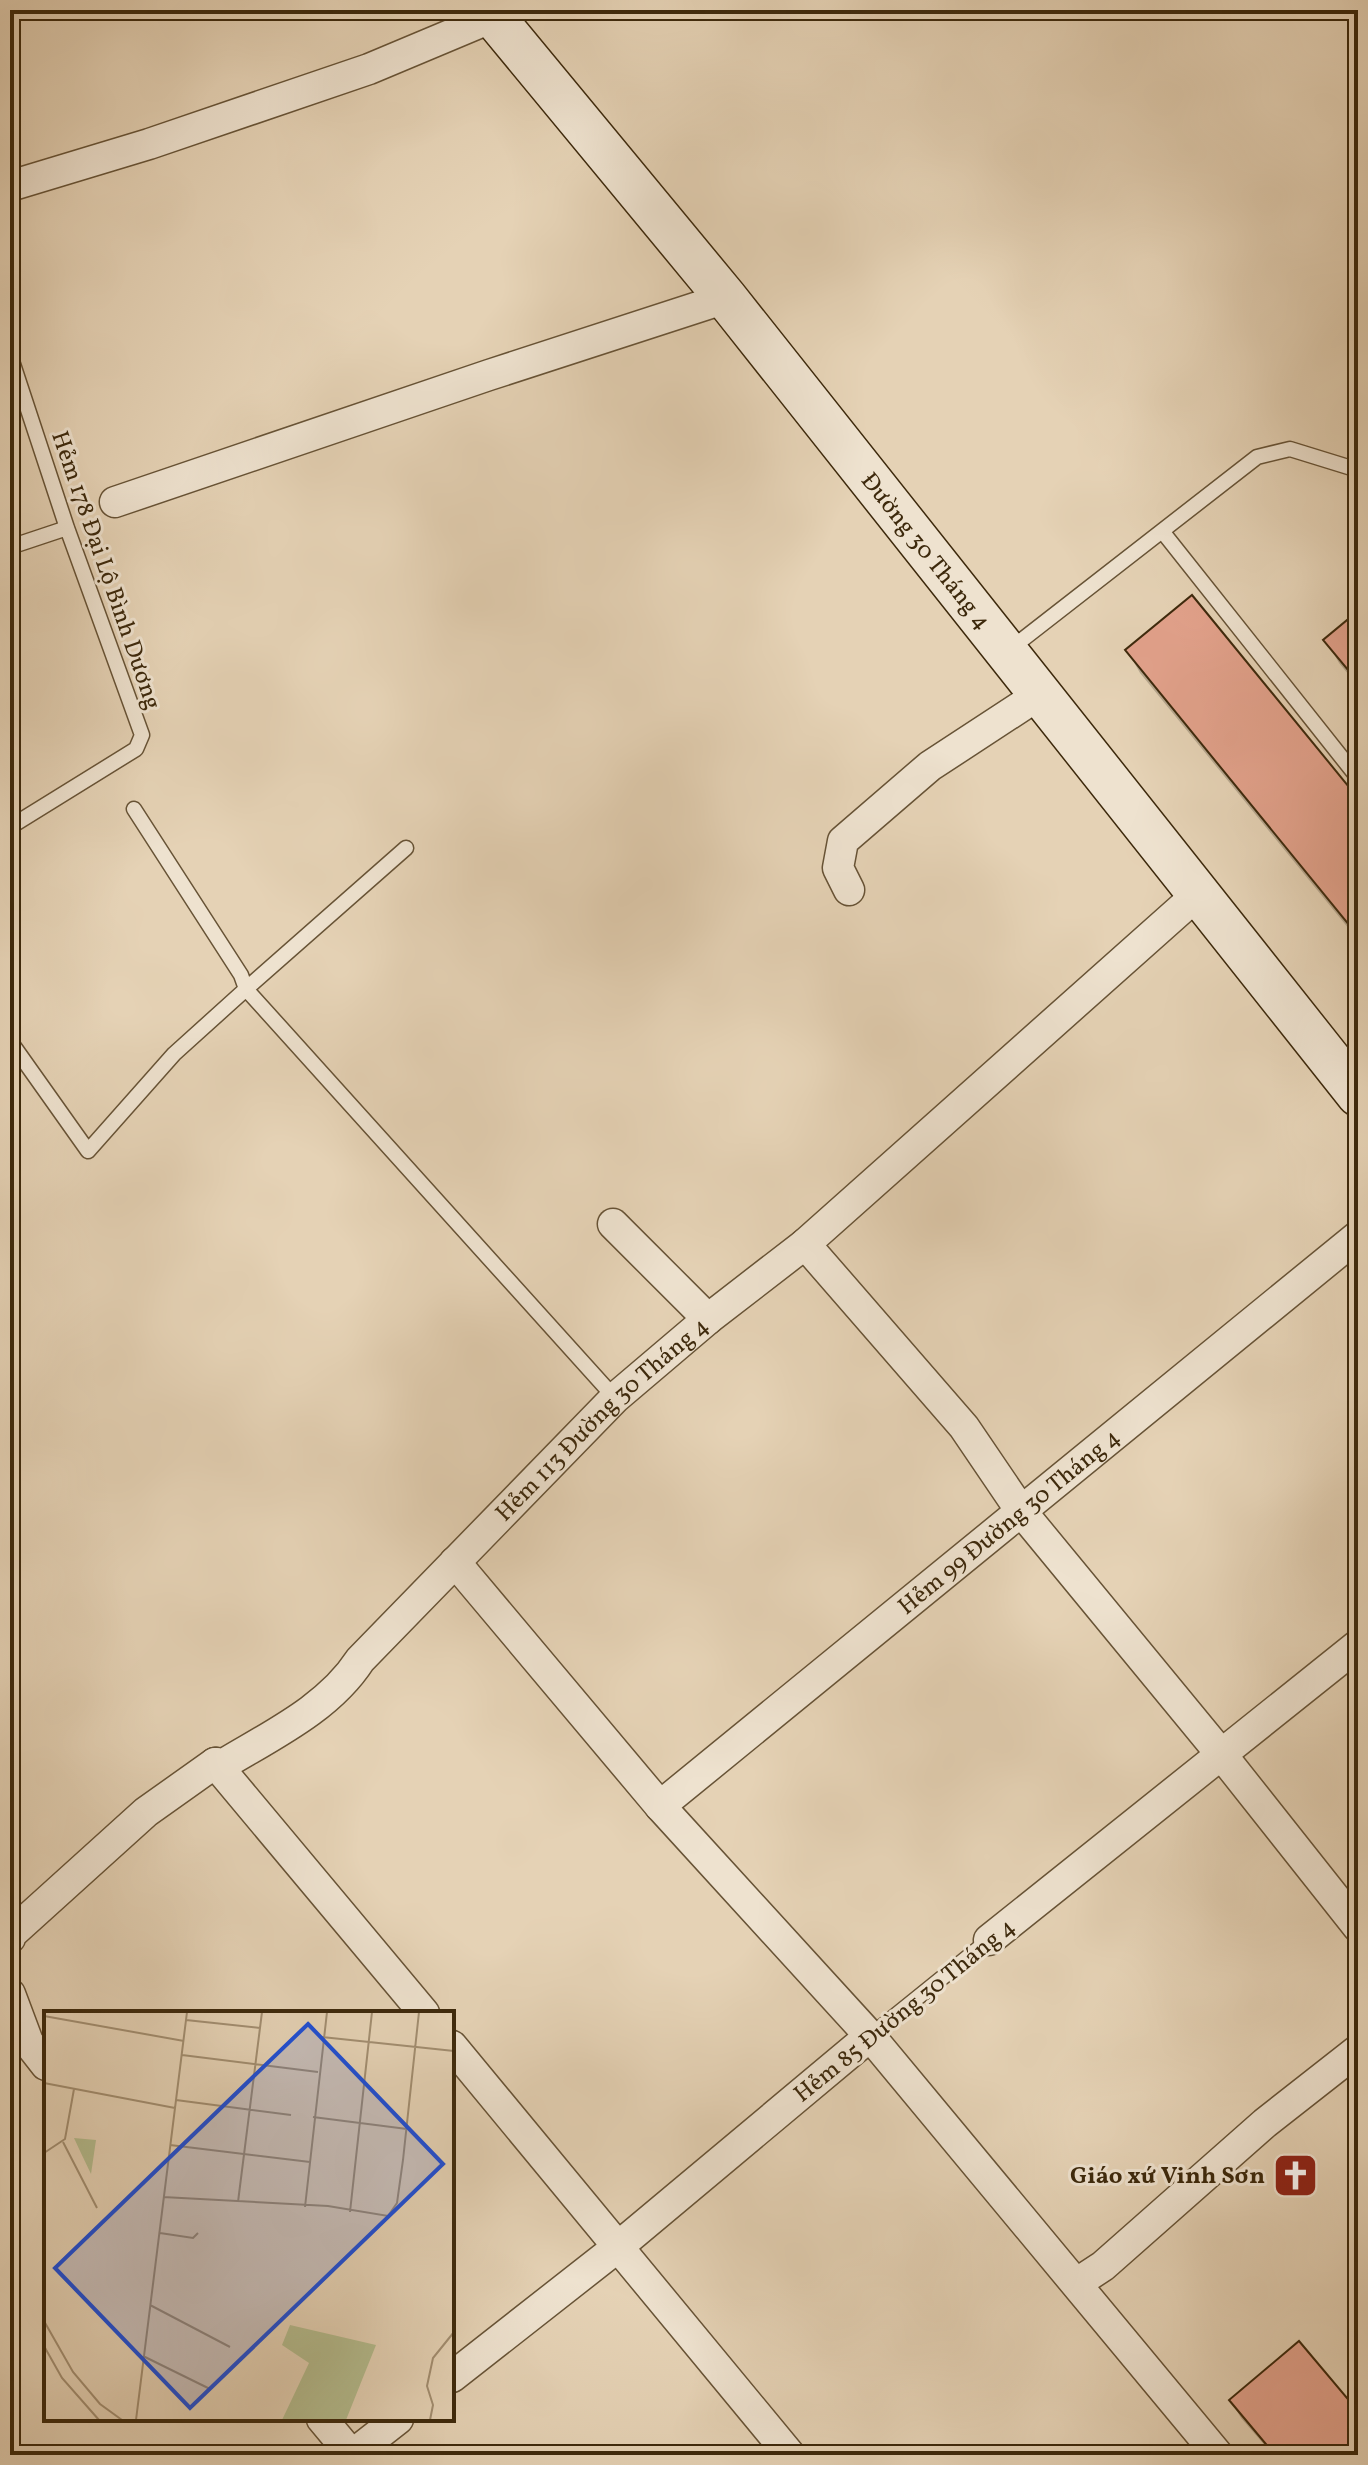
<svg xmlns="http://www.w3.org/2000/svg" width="1368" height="2465" font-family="Vollkorn,serif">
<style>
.shadow{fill:#0003}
.building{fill:#e3a28c;stroke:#3d290c;stroke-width:2}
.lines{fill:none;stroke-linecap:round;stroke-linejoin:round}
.lane-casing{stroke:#675336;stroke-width:17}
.street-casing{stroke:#675336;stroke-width:33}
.secondary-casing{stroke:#3d290c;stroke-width:45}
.lane{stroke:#eee2cf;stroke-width:14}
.street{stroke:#eee2cf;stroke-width:30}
.secondary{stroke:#eee2cf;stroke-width:42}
.labels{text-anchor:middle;stroke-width:6;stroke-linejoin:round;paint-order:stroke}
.street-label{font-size:24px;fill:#3d290c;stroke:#eee2cf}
.poi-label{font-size:24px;font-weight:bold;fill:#3d290c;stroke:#eee2cf;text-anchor:end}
.inset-road{fill:none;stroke:#a28e71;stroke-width:2}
.view{fill:#1d4ed8;fill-opacity:0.15;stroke:#1d4ed8;stroke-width:4}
.inset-edge{fill:none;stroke:#3d290c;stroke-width:4}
</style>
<rect width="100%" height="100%" fill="#e5d2b5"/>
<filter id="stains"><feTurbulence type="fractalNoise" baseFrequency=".0025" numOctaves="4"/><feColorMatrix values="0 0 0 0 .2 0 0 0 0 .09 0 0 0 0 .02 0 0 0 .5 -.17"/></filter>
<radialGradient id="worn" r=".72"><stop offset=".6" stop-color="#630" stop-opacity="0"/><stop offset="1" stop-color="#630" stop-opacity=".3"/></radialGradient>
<path class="shadow" d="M1358,614V686L1339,663L1326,640Z
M1127,650L1358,802V940L1140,673Z
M1231,2401L1358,2414V2455H1273L1241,2418Z"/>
<path class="building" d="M1192,595L1358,798V936L1125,650Z
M1358,611V682L1323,640Z
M1299,2341L1358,2411V2420L1352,2425L1358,2433V2443L1344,2455H1275L1229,2400Z"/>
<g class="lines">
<defs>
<path id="lane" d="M10,355L67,528L142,735L136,749L10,827
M1162,531L1358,778
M10,547L67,528
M1009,650L1257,457L1290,449L1358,470
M406,848L246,989L615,1398
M10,1041L88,1151L174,1054L246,989L241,975L134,809
M870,2036L989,1940"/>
<g id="street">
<path d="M10,186L149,144L369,69L493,17"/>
<path d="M115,502L489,375L726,298"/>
<path d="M849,890L838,868L843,841L930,766L1040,694"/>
<path d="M613,1224L708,1319"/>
<path d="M805,1244L964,1427L1021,1511L1221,1754L1358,1927"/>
<path d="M455,1562L660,1806L870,2036L1218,2455"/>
<path d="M215,1763L424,2013"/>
<path id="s1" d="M660,1806L1358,1236"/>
<path id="s2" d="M10,1938L11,1934L146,1812L215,1763L224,1764C272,1735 329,1708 360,1660L615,1398L708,1319L805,1244L1198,894"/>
<path d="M989,1940L1358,1645"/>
<path d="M10,1994L28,2042L46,2065"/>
<path d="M452,2046L790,2455"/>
<path d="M1077,2283L1103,2266L1265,2123L1358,2050"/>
<path d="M452,2377L619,2246L870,2036"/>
<path d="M322,2419L352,2455"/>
<path d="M352,2455L398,2419"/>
</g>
<g id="secondary">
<path id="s3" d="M488,10L726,298L1358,1095"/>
</g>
</defs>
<use href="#lane" class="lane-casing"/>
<use href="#street" class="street-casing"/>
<use href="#secondary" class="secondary-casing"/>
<use href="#lane" class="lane"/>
<use href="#street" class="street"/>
<use href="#secondary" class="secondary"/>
</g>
<defs>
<symbol id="church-square" viewBox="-11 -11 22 22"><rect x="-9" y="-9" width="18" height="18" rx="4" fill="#8f2418" stroke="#eee2cf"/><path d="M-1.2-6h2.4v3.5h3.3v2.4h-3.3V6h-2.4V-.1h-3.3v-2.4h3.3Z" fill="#fff"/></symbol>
</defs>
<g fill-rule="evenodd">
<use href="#church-square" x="1270" y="2150" width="51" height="51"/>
</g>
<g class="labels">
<g class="street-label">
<text dy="8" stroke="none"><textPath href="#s3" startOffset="696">Đường 30 Tháng 4</textPath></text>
<text transform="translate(107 570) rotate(71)" y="8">Hẻm 178 Đại Lộ Bình Dương</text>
<text dy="8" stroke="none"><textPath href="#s2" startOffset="794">Hẻm 113 Đường 30 Tháng 4</textPath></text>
<text dy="8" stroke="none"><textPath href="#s1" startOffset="450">Hẻm 99 Đường 30 Tháng 4</textPath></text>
<text transform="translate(904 2010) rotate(-39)" y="8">Hẻm 85 Đường 30 Tháng 4</text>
</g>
<g class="poi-label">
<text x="1265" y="2183">Giáo xứ Vinh Sơn</text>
</g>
</g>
<g transform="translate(44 2011)">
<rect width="410" height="410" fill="#e5d2b5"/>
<path d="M30,127L52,129L47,163L36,140ZM246,314L332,334L302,409H238L265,352L238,334Z" fill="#b4bc8e"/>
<path class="inset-road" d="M0,5L140,30M142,9L216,17M278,26L410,40M138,44L274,61M0,72L131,97M132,89L247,104M269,106L363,118M19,131L53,197M126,134L266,151M0,142L21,128L30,78M119,186L284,195L344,205L353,192L359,149L375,1M194,191L218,1M261,196L283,1M306,201L328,1M116,222L149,227L154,222M106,294L186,336M0,310L29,361L56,393L78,409M0,335L18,367L55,409M99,345L166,378M92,409L143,1M386,409L389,394L383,375L389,347L410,321"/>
<path class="view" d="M264,13L399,153L146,397L11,257Z"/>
<rect width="410" height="410" class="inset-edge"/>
</g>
<rect width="1368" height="2465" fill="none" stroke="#e5d2b5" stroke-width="40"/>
<rect x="12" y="12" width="1344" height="2441" fill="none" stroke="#3d290c" stroke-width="4"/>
<rect x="20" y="20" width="1328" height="2425" fill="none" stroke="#3d290c" stroke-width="2"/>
<rect width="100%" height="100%" filter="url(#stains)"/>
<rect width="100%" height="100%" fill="url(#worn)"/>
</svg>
